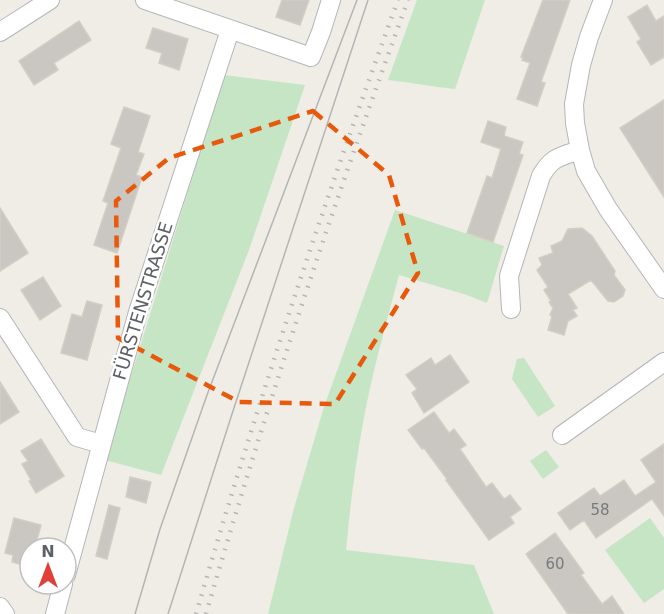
<svg xmlns="http://www.w3.org/2000/svg" width="664" height="614" font-family="'DejaVu Sans',sans-serif">
<style>
.green{fill:#c5e5c4}
.building{fill:#cac7c2;stroke:#d3cec4;stroke-width:1.5}
.lines{fill:none;stroke-linecap:round;stroke-linejoin:round}
.minor-casing{stroke:#b3b6ba;stroke-width:20}
.minor{stroke:#fff;stroke-width:18}
.tram{stroke:#b4b5b5;stroke-width:1.5}
.rail{stroke:#b4b5b5;stroke-width:4.5;stroke-dasharray:1.5 8;stroke-linecap:butt}
.marked{fill:none;stroke:#e8590c;stroke-width:4.5;stroke-dasharray:12 8;stroke-linejoin:round}
.labels{text-anchor:middle;stroke-width:5;stroke-linejoin:round;paint-order:stroke}
.number-label{font-size:15px;fill:#787a7c}
.street-label{font-size:18px;fill:#5d6165;stroke:#fff}
</style>
<rect width="100%" height="100%" fill="#efede6"/>
<path class="green" d="M417,0H485L455,89C432,87 410,82 388,80Z
M224,75L305,85L249,250L161,475L105,460Z
M395,210L504,246L487,303L467,295L399,275C386,324 372,373 363,423C355,465 350,508 346,550L474,565L494,614H268L294,508L324,407Z
M524,358L555,406L538,417L512,379L517,359Z
M546,450L559,467L543,479L530,461Z
M650,518L664,538V589L644,603L605,550Z"/>
<path class="building" d="M282,0H309L300,25L276,17Z
M543,0H570L541,82L545,83L537,106L517,99L530,63L522,60L523,58L521,57Z
M647,5L656,21L664,16V57L651,65L637,42L641,39L628,17Z
M79,21L91,40L54,63L58,70L34,85L19,61Z
M153,28L188,39L179,70L159,63L162,53L146,48Z
M664,100V197L620,128Z
M124,107L150,116L138,152L144,154L136,175L142,177L117,253L94,245L108,203L103,201L121,148L111,144Z
M488,121L506,127L504,136L523,142L519,154L523,155L493,242L467,233L487,176L492,178L501,149L481,142Z
M0,208L28,253L0,271Z
M582,228L592,236L615,271L614,275L625,290L623,296L614,302L608,301L591,280L568,294L577,308L573,310L577,316L568,321L564,335L548,330L552,316L550,315L553,308L549,302L551,301L544,290L548,287L537,270L542,265L539,258L553,253L551,246L562,241L568,229Z
M43,277L61,306L40,320L21,290Z
M87,301L102,305L87,360L61,353L72,314L82,317Z
M450,355L469,382L424,413L412,393L417,389L406,375L431,358L435,365Z
M0,382L19,412L0,424Z
M434,412L449,433L454,429L466,445L460,449L486,487L492,483L504,499L510,495L521,509L510,517L514,523L489,540L446,480L447,479L424,448L422,449L408,430Z
M41,439L64,476L36,493L29,481L31,480L22,464L28,461L21,451Z
M664,444V516L652,499L596,538L584,520L570,530L558,513L594,488L600,496L624,480L635,496L656,482L641,460Z
M130,477L151,482L146,503L126,497Z
M109,505L120,508L107,559L96,556Z
M14,518L41,525L35,548H30V567L12,562L13,555L5,553Z
M555,533L584,573L581,575L602,604L612,596L624,614H568L526,554Z"/>
<g class="lines">
<defs>
<path id="minor" d="M145,0L311,57L321,32L331,0
M603,0L589,37L581,65L574,104L575,123L580,150L586,171L608,209L664,289
M0,32L50,0
M511,309L509,276L541,176C552,157 559,157 580,150
M0,318L77,437L101,444
M562,435L664,362
M66,575L138,312L230,30
M0,607L5,614
M55,614L63,584"/>
</defs>
<use href="#minor" class="minor-casing"/>
<use href="#minor" class="minor"/>
<path class="tram" d="M135,614L160,529L207,395L357,0
M168,614L232,414L368,0"/>
<path class="rail" d="M196,614C256,407 324,202 398,0
M206,614C266,407 334,202 408,0"/>
</g>
<path class="marked" d="M313,111L389,175L418,273L335,404L239,402L118,338L116,201L169,158Z"/>
<g class="labels">
<g class="number-label">
<text x="600" y="515">58</text>
<text x="555" y="569">60</text>
</g>
<g class="street-label">
<text transform="translate(143 301) rotate(-73)" y="6">FÜRSTENSTRASSE</text>
</g>
</g>
<g transform="translate(48 566)"><circle r="28" fill="#ffffff" stroke="#bec0c1" stroke-width="1.5"/>
<path d="M0-4.5L10 22L0 15L-10 22Z" fill="#e1403a"/>
<text y="-9" font-size="16" font-weight="bold" text-anchor="middle" fill="#5d6165">N</text>
</g>
</svg>
